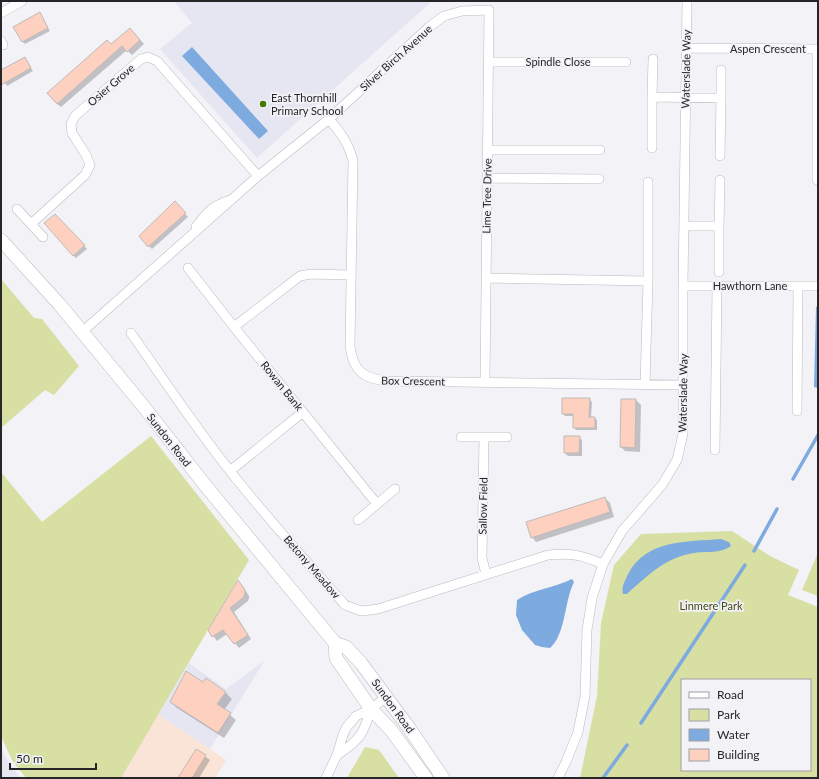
<svg xmlns="http://www.w3.org/2000/svg" width="819" height="779" font-family="Lato,sans-serif">
<style>
.built{fill:#e6e6f2}
.industrial{fill:#fae4d7}
.green{fill:#d8dfa3;fill-rule:evenodd}
.water{fill:#7dabe0}
.shadow{fill:#0003}
.lines{fill:none;stroke-linecap:round;stroke-linejoin:round}
.stream{stroke:#7dabe0;stroke-width:3.5}
.building{fill:#fdd0c0;stroke:#bfbab9}
.street-casing{stroke:#bababf;stroke-width:10}
.secondary-casing{stroke:#bababf;stroke-width:14}
.street{stroke:#fff;stroke-width:9}
.secondary{stroke:#fff;stroke-width:13}
.poi-dot{fill:#457802;stroke:#f2f2f7;stroke-width:1.5}
.labels{text-anchor:middle;stroke-width:3.5;stroke-linejoin:round;paint-order:stroke}
.street-label{font-size:11px;fill:#262628;stroke:#f2f2f7}
.poi-label{font-size:11px;fill:#262628;stroke:#f2f2f7;text-anchor:start}
.park-label{font-size:11px;fill:#454914;stroke:#f2f2f7}
</style>
<rect width="100%" height="100%" fill="#f2f2f7"/>
<path class="built" d="M174,1H432L257,158L160,49L192,23Z
M265,660L210,749L158,715L189,663L226,689Z
M1,746L4,755L20,778H1Z"/>
<path class="industrial" d="M158,714L226,760L215,778H121Z"/>
<path class="green" d="M1,279L34,318L42,319L79,366L54,395L45,390L1,428Z
M151,436L249,560L121,778H26L12,760L1,736V472L42,522Z
M732,531L770,556L799,570L788,595L818,607V778H580L597,696L601,623L614,565L641,534ZM682,680H810V770H682Z
M818,553V596L802,590Z
M365,747L379,750L399,778H347Z"/>
<path class="water" d="M192,47L268,131L259,139L182,56Z
M818,306V388L814,387L816,307Z
M721,539L729,542L731,546C718,555 704,550 689,554C664,559 646,577 627,594H623C621,587 625,581 628,574C647,539 686,542 721,539Z
M572,579L574,582C564,602 566,634 550,648L542,647L535,645L522,630L516,615L517,600C534,589 554,588 572,579Z"/>
<path class="shadow" d="M39,13L50,31L25,44L23,42Z
M134,33L144,44L132,55L127,50L61,107L57,104L111,46Z
M24,58L33,71L7,86L1,77V71Z
M175,203L188,217L152,249L149,246Z
M76,236L87,249L76,258L73,255Z
M589,399L592,402L591,418H594L597,420V430H576L574,427V416H565L563,413Z
M622,400H636L641,405L640,452L625,451L621,447Z
M579,437L582,440V456H568L565,453Z
M605,498L610,503L614,517L536,542L532,537Z
M242,585L249,596V598L248,601L234,612L251,639L239,648L227,634L217,641L209,630Z
M206,680L226,693L232,699L224,710L236,720L224,738L177,708L171,702L203,684Z
M196,750L210,760L199,778H179Z"/>
<g class="lines">
<path class="stream" d="M793,479L818,435
M754,551L777,509
M641,723L745,565
M603,778L627,745"/>
</g>
<path class="building" d="M40,12L48,28L22,42L13,27Z
M130,28L140,40L127,52L122,46L57,104L47,93L107,40L111,44Z
M25,57L31,68L1,85V70Z
M175,201L186,213L148,247L139,236Z
M55,214L85,245L73,256L44,223Z
M562,398H590L589,417H595V428H573V414H562Z
M621,399H636L635,448L620,447Z
M564,436H580L579,453H564Z
M605,497L610,512L531,538L526,522Z
M238,580L245,590V593L244,597L230,608L248,635L234,644L223,630L212,637L208,630Z
M186,671L203,682L206,678L226,692L217,704L231,713L218,733L170,702Z
M196,749L206,755L192,778H178Z"/>
<g class="lines">
<defs>
<path id="street" d="M1,13L22,1
M1,41L3,45
M687,48L817,49V180H818
M490,62H626
M721,70V98
M652,97L653,59
M329,119C341,133 349,144 353,161L350,346C353,370 362,378 386,381L683,385
M652,148V97L721,98L720,156
M488,150H600
M487,178L599,179
M648,182V281
M17,209L43,237
M31,224L85,175L90,165L86,155L72,133L71,124L75,116L141,59L148,57L157,61L258,176
M684,226H719V272
M719,226L720,180
M196,227C207,212 212,206 230,200
M188,268L234,327L377,504
M487,278L648,281L645,384
M683,286H818
M234,327L300,276L311,274L351,275
M82,332L258,176L329,119L429,27L444,16L462,11L489,10L485,382
M131,333C164,380 195,427 230,471C267,518 306,561 345,605L361,611L378,609L548,555C572,553 581,555 603,564
M797,411L798,287
M461,437H507
M484,437L482,558L486,574
M715,450L717,286
M230,471L303,412
M358,520L395,489
M337,755C360,740 363,735 371,709
M326,778L337,755L343,735L346,728L356,716L371,709L386,697
M558,778L566,762L578,732L585,696L587,630L592,598L603,564L622,531L662,485L677,460L683,434V286L687,1"/>
<path id="secondary" d="M1,240L60,305L144,407L205,485L335,643L346,647L361,663L409,728L443,778
M335,643L336,658L371,709L391,730L426,778"/>
</defs>
<use href="#street" class="street-casing"/>
<use href="#secondary" class="secondary-casing"/>
<use href="#street" class="street"/>
<use href="#secondary" class="secondary"/>
</g>
<circle class="poi-dot" cx="263" cy="104" r="4"/>
<g class="labels">
<g class="street-label">
<text x="768" y="53">Aspen Crescent</text>
<text transform="translate(396 58) rotate(-42)" y="4">Silver Birch Avenue</text>
<text x="558" y="66">Spindle Close</text>
<text transform="translate(686 69) rotate(-89)" y="4">Waterslade Way</text>
<text transform="translate(111 85) rotate(-41)" y="4">Osier Grove</text>
<text transform="translate(487 196) rotate(-89)" y="4">Lime Tree Drive</text>
<text x="750" y="290">Hawthorn Lane</text>
<text transform="translate(413 381) rotate(1)" y="4">Box Crescent</text>
<text transform="translate(282 386) rotate(51)" y="4">Rowan Bank</text>
<text transform="translate(683 393) rotate(-89)" y="4">Waterslade Way</text>
<text transform="translate(169 440) rotate(52)" y="4">Sundon Road</text>
<text transform="translate(483 506) rotate(-89)" y="4">Sallow Field</text>
<text transform="translate(312 567) rotate(49)" y="4">Betony Meadow</text>
<text transform="translate(393 706) rotate(54)" y="4">Sundon Road</text>
</g>
<g class="poi-label">
<text x="271" y="102">East Thornhill<tspan x="271" dy="13">Primary School</tspan></text>
</g>
<g class="park-label">
<text x="711" y="610">Linmere Park</text>
</g>
</g>
<rect width="819" height="779" fill="none" stroke="#262628" stroke-width="4"/>
<rect x="681" y="679" width="130" height="92" fill="#f2f2f7" stroke="#a0a0a4"/>
<rect x="689" y="692" width="20" height="6" fill="#ffffff" stroke="#a0a0a4"/>
<text x="717" y="699" font-size="12" fill="#262628">Road</text>
<rect x="689" y="709" width="20" height="12" fill="#d8dfa3" stroke="#a0a0a4"/>
<text x="717" y="719" font-size="12" fill="#262628">Park</text>
<rect x="689" y="729" width="20" height="12" fill="#7dabe0" stroke="#a0a0a4"/>
<text x="717" y="739" font-size="12" fill="#262628">Water</text>
<rect x="689" y="749" width="20" height="12" fill="#fdd0c0" stroke="#a0a0a4"/>
<text x="717" y="759" font-size="12" fill="#262628">Building</text>
<path d="M10 763v6h86v-6" fill="none" stroke="#262628" stroke-width="2"/>
<text x="16" y="763" font-size="12" fill="#262628" stroke="#f2f2f7" stroke-width="3" paint-order="stroke">50 m</text>
</svg>
